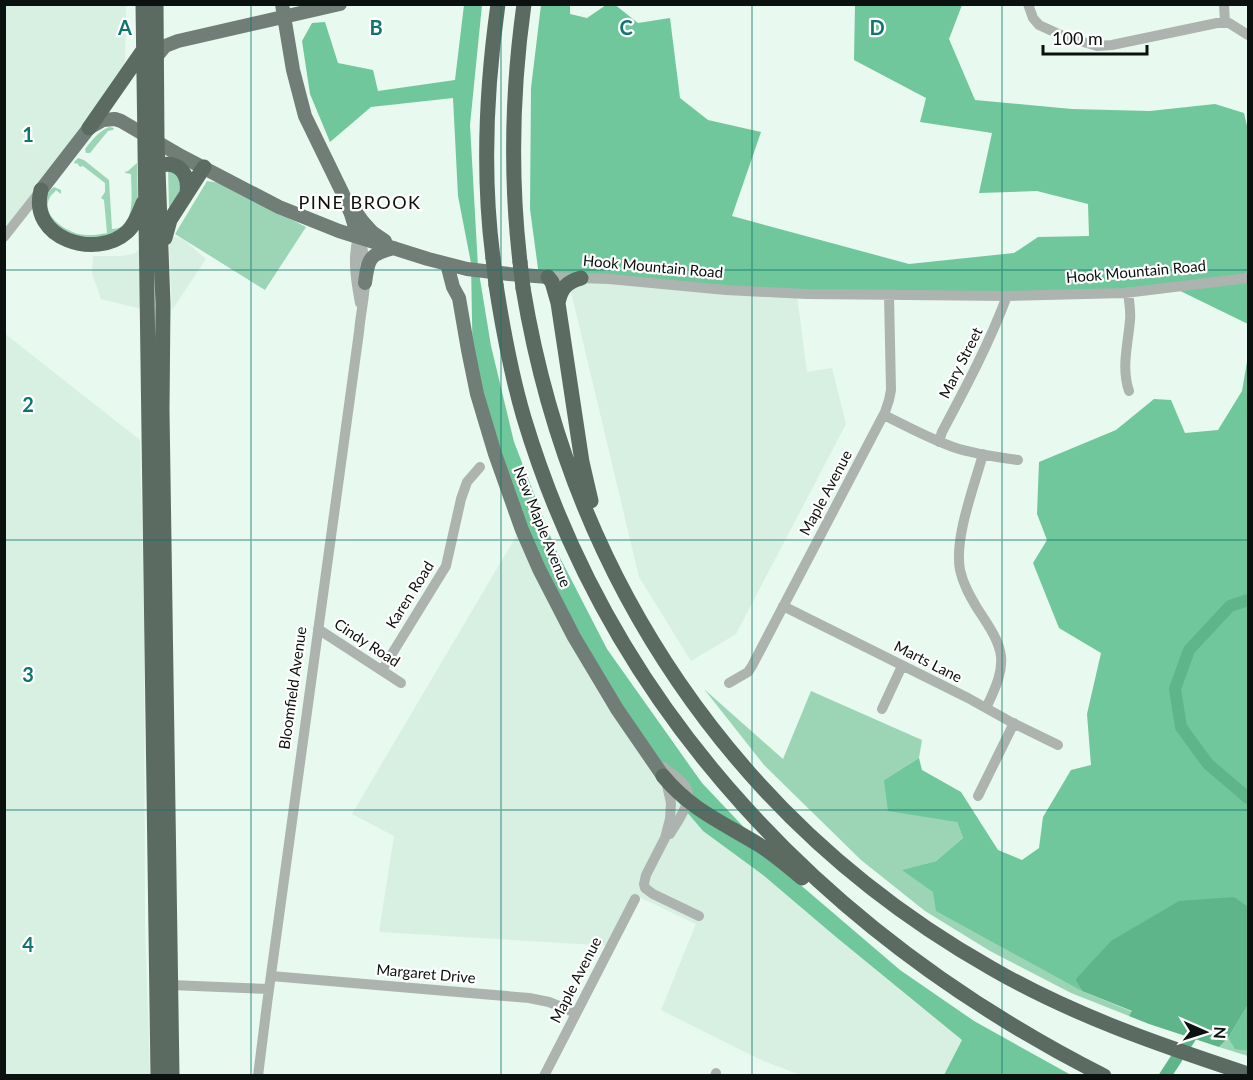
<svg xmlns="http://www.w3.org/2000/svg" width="1253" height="1080" font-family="Lato,sans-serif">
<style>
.built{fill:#d7f0e2}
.green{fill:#9cd5b6}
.forest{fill:#6fc79b}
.water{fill:#5eb58a}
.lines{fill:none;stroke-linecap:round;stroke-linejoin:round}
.river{stroke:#5eb58a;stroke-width:12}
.minor{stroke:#adb4b0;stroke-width:10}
.major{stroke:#717e77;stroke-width:14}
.highway{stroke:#5c6b62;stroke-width:15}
.highway-bridge{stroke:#5c6b62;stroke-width:15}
.grid{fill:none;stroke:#0f766e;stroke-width:1.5;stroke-opacity:0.55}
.labels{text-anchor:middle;stroke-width:4.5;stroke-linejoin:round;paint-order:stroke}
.street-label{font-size:15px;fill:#0b110e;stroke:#fff}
.quarter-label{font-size:18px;letter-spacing:1.5px;fill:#0b110e;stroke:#fff}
.grid-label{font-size:20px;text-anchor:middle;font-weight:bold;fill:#0f766e;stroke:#fff;stroke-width:4.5;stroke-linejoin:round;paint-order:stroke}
</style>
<rect width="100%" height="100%" fill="#e8f9ef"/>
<path class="built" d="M5,5H126L125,65L5,243Z
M170,235L183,239L206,259L172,310L169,244Z
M140,249L141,309L101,299L92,273L93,256H121L134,254Z
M568,279L797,296L807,372L832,368L846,424L736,634L691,661L639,577Z
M4,333L140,440L144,618L145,923L150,1075H5Z
M521,528L683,807L703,831L763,875L836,937L963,1040L944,1075H800L759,1059L661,1010L696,924L637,896L612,946L379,932L394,836L352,814Z"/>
<path class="green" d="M109,127L114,128L113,130L108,131L90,153H86L85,149C92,140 98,132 109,127Z
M78,158L84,160L109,180L112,229C137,229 131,192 131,174L125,173V172L128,171L137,163L138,206L126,228L92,240L58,230L43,205C46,199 47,190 54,187L61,190V194L56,190C56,191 50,196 50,197C40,215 64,230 78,234C88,236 98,235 107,233L104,200L101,198L105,192V183L83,166L80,167L77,163L75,164L74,162Z
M168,169L175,171L185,184L171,209L169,207Z
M207,181L221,183L306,227L265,290L175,234Z
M704,689L783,759L811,691L922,740L919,758L884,780L957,822L963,838L936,861L903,870L1082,991L1133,1012L1129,1016L1071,993L990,951L925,911L861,860L764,765Z
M1228,1038L1235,1048L1248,1051V1056L1219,1047Z"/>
<path class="forest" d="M614,4L638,23L670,18L680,98L708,120L761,132L732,216L909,264L1014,253L1038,237L1089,236L1088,204L1037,191L979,193L992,133L920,122L926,98L854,60L855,5H962L949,39L975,100L1072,109L1150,111L1215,104L1244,113L1248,130V324L1170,286L1066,296H797L539,276L530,209L531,88L541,5H570V14L587,18L606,5Z
M464,5H482L470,125L478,267L491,346L514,442L555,548L607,649L702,783L790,876L900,970L974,1021L1071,1075H944L962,1040L836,937L763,875L703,831L664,785L521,528L473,375L471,263L458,196L453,98L371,107L330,142L310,94L302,41L312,23L325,22L338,63L373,70L378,91L455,80Z
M1248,356V906L1233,897L1075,980L1082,991L936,911L933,892L902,870L936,861L963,838L957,822L888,811L884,780L919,758L922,770L961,792L998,850L1022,860L1039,848L1043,817L1071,770L1091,765L1087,714L1101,653L1059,628L1033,563L1047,540L1037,514L1039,462L1116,430L1154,399L1171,400L1185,433L1218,430L1242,391Z
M1248,1005V1051L1235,1049L1228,1038Z"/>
<path class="water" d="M1234,897L1248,906V1005L1228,1038L1219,1047L1149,1024L1129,1016L1132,1011L1082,991L1075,980L1111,941L1179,901Z"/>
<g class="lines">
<path class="river" d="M1248,600L1230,606L1189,650L1175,689L1181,727L1208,764L1248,798
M1165,1076L1199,1024"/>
<path class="minor" d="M1028,4L1033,18L1039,25L1063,36L1097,46L1112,45L1217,23H1229L1248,35
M1224,4L1225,23
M4,237L41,190
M358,237C352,258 356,282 360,303
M548,277L609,279L726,290L806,294L1007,296L1125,293L1248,278
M1128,292C1129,302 1131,311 1130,320C1128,345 1121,367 1129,391
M884,415C906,426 928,438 953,447C973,454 996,457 1018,460
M939,442L942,432C966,387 989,344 1007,296
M983,454C974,487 954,538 960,570C963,584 970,596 977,608C1006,651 1009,661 986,708
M783,606L968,698L1011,722L1058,745
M318,629L401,683
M382,670L446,566L461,499L467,482L480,467
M729,683L748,672L752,666L885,412L889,400L891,390L889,295
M882,709L902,666
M663,767C670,773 679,778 685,786C695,799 677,822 670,834
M666,781L671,803L670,819L665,838L646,875L644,884L645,888L653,894L699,916
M978,796L1014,723
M271,976L529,998L549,1002L576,1013
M171,985L269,989
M258,1076L267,1004L359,332C361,307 370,276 363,251C362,246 359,242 358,237
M544,1076L635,899
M715,1076L716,1073"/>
<path class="major" d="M282,4L293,70L305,116L342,192L351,214L358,237
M156,57L165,46L178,41L340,4
M41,190L89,128L103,120L115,119L121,121L181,156L279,207L339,231L428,259L467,269L509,274L548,277
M353,208L363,222L372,232L385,241
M447,264L453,287L459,298L468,350L477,394L495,454L522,530L539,569L574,637L617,709L663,776
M365,283C368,259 369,254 394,248"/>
<path class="highway" d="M143,4L158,1076
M156,4L157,142L163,304L162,410L172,1076
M89,128L144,49
M152,169C173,157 190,169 187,193
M41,190C28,239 96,260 127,232C135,225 139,213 143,203
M165,238L170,220L204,167
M493,258C482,174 486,89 498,4
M520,262C510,176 512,90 524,4
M548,277L552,282L558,303L582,462L591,501
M496,285C503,330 511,374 524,418C614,717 829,936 1104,1076
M523,288C571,578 734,822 991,968C1072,1015 1160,1045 1248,1074
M558,303C561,288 567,282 581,278
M663,776C692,811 724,823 761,846C776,856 789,867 802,878"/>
<path class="highway-bridge" d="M493,258L496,285
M520,262L523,288"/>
</g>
<path class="grid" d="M251,4V1076M501,4V1076M752,4V1076M1002,4V1076M4,270H1248M4,540H1248M4,810H1248"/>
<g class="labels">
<g class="street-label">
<text transform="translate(653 267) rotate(5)" y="5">Hook Mountain Road</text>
<text transform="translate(1136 272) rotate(-5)" y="5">Hook Mountain Road</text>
<text transform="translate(961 363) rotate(-63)" y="5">Mary Street</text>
<text transform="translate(826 493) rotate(-62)" y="5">Maple Avenue</text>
<text transform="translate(542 527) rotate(68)" y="5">New Maple Avenue</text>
<text transform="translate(410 595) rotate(-58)" y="5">Karen Road</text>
<text transform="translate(367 643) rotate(33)" y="5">Cindy Road</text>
<text transform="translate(928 662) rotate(27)" y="5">Marts Lane</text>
<text transform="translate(293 688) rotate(-82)" y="5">Bloomfield Avenue</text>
<text transform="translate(426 974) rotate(5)" y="5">Margaret Drive</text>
<text transform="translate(576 980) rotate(-63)" y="5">Maple Avenue</text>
</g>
<g class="quarter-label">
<text x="360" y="209">PINE BROOK</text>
</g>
</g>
<g class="grid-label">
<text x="125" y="35">A</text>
<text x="376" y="35">B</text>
<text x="626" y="35">C</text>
<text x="877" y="35">D</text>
<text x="28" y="142">1</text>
<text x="28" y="412">2</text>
<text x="28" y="682">3</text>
<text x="28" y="952">4</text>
</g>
<rect width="1253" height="1080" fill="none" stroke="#0b110e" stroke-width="12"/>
<g transform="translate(1205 1032) rotate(93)" stroke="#ffffff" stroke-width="4.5" paint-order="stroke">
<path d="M0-4.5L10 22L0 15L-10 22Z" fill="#0b110e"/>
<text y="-9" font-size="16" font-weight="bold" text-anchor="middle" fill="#0b110e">N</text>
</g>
<path d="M1043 45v9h104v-9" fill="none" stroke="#0b110e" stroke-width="3"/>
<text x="1052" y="45" font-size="18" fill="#0b110e" stroke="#ffffff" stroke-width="4.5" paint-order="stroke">100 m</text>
</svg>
